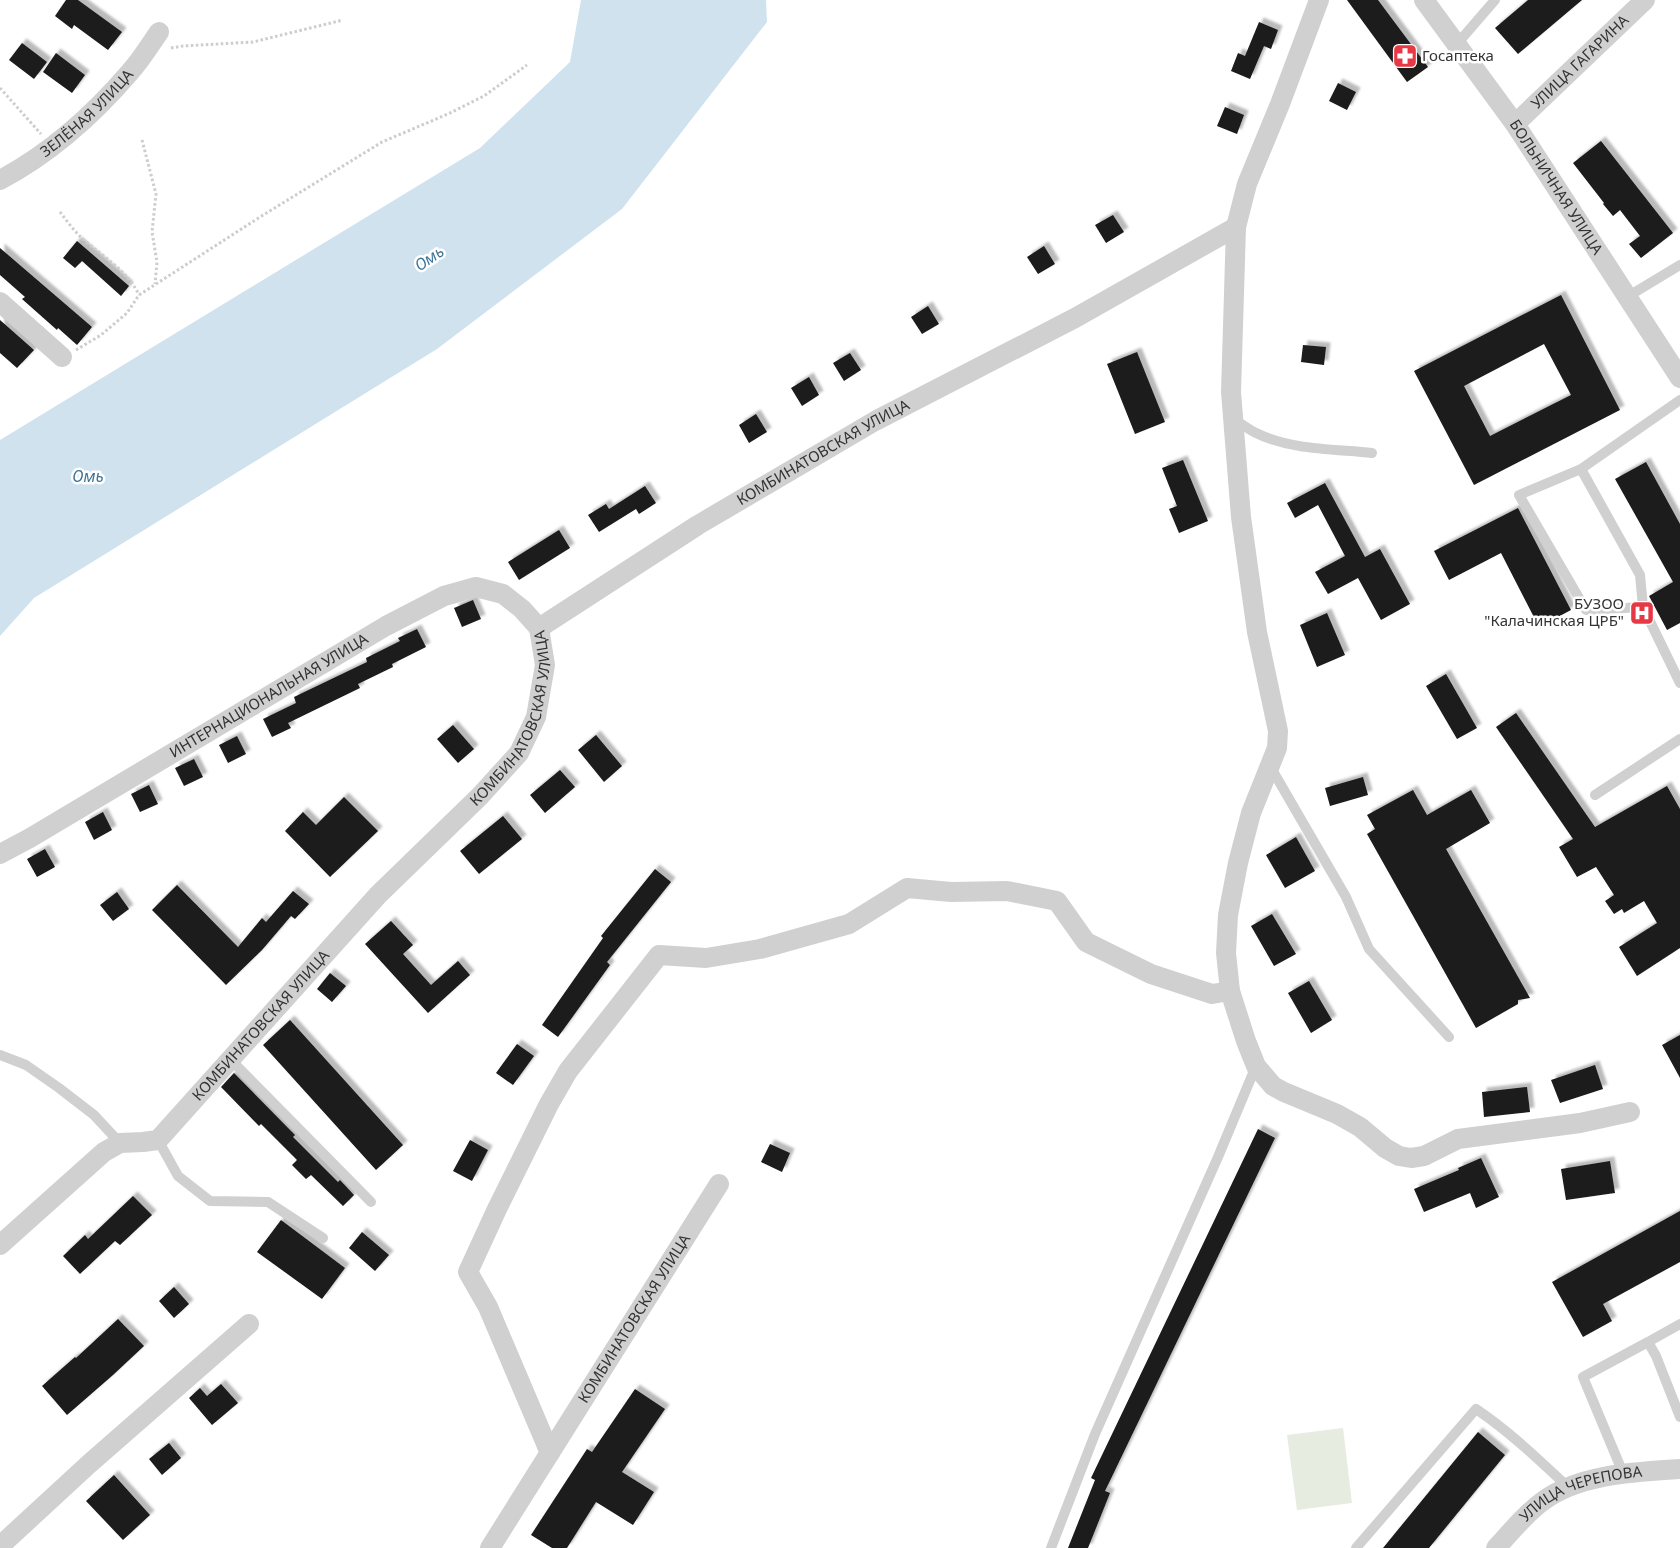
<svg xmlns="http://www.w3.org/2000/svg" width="1680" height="1548" font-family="'Noto Sans',sans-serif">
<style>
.green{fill:#e6ecdf}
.water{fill:#cfe2ee}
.building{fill:#1a1a1a;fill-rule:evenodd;filter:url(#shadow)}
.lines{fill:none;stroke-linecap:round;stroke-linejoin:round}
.path{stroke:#cdcdcd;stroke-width:3;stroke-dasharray:2.5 2.5;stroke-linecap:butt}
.service{stroke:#d0d0d0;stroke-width:10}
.minor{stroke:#d0d0d0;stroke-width:20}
.labels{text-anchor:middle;stroke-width:5;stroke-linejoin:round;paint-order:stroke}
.poi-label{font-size:15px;fill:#333;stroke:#fff;text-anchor:start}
.street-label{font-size:15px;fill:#333;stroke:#fff}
.water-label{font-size:16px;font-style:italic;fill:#3f7597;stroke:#fff}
</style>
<defs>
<filter id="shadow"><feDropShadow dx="4.5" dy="-4.5" stdDeviation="1" flood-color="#0004"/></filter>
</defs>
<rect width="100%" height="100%" fill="#fff"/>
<path class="green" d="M1343,1428L1352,1503L1297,1510L1287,1435Z"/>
<path class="water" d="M581,0H766L767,22L622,209L437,349L34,598L0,636V440L480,148L570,62Z"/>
<path class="building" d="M66,0H78L122,32L108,50L74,25L72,29L55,16Z
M1347,0H1378L1428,67L1407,82Z
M1528,0H1582L1518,54L1495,28Z
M1259,22L1278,30L1271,49L1264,46L1250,79L1231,71L1238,53L1245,56Z
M22,43L47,62L34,79L9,60Z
M56,53L85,75L72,93L43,72Z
M1338,83L1356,92L1347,110L1329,101Z
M1225,107L1244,115L1237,134L1217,126Z
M1601,141L1673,233L1641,258L1629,244L1640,236L1620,210L1613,216L1603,204L1604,203L1573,163Z
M1113,215L1124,232L1106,243L1095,225Z
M77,241L129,286L121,296L82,261L75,268L63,258Z
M1044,246L1055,264L1038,274L1027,257Z
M0,248L92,327L77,345L58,328L57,330L22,299L25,297L0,275Z
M1561,295L1620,410L1474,485L1414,371ZM1544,344L1571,395L1490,436L1464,386Z
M928,306L939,324L922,334L911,317Z
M0,320L34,350L17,368L0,353Z
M1303,345L1326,347L1324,365L1301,362Z
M1137,352L1165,422L1135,434L1107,364Z
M850,353L861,370L844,381L833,363Z
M809,377L819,395L802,406L791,388Z
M756,414L767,432L749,443L739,425Z
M1183,460L1208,521L1179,533L1169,509L1177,506L1162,468Z
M1646,462L1680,524V623L1667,630L1649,596L1673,582L1615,479Z
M1325,483L1365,557L1380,549L1410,604L1381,620L1358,578L1328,594L1315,572L1345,556L1318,505L1295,518L1287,503Z
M645,486L656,503L639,514L636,509L599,532L588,515L606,504L609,509Z
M1518,508L1571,610L1539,627L1501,553L1449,580L1434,551Z
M559,530L570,548L519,580L508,562Z
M473,600L481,619L462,627L454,608Z
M1327,613L1345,655L1317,667L1300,625Z
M417,629L426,647L392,664L393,667L358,684L360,688L288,723L291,728L272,737L263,719L296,703L294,697L367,662L366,658L400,641L398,638Z
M1446,674L1477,728L1457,739L1426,686Z
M1516,713L1595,827L1667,786L1680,809V948L1637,976L1619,947L1657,923L1644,901L1624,913L1622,909L1614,914L1605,901L1614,895L1596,867L1577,877L1559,847L1573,839L1496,727Z
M453,725L474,749L458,763L437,739Z
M596,735L622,766L604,782L578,750Z
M237,736L246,754L228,763L219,745Z
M194,759L203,777L184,786L175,768Z
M560,770L575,787L545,813L530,795Z
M1363,777L1368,795L1330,806L1325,788Z
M149,785L158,804L140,812L131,794Z
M1413,790L1427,815L1471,790L1490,823L1446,849L1530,998L1518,1000V1004L1476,1028L1367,834L1375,829L1367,815Z
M344,797L378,831L330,877L285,831L303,812L316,825Z
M103,812L112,830L94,840L85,822Z
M503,816L522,839L479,874L460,851Z
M1296,837L1315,871L1285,888L1266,855Z
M45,849L55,867L37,877L27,859Z
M655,869L671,882L607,962L610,965L558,1037L542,1025L603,938L601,936Z
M177,885L238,947L262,918L266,922L293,891L309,904L295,919L291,916L262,950L226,985L152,910Z
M117,892L129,909L113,921L100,905Z
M1272,914L1296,954L1274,966L1251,926Z
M391,921L413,945L403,954L431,985L458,961L470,975L428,1013L365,944Z
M330,973L346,986L332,1002L317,989Z
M1309,981L1332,1020L1311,1033L1288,993Z
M290,1020L403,1145L376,1170L263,1045Z
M1680,1035V1078L1662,1045Z
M517,1044L534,1056L513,1085L496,1073Z
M1595,1065L1603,1089L1560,1103L1551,1080Z
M234,1073L295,1135L293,1137L338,1182L340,1180L354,1195L343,1206L311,1175L306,1179L292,1165L297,1160L261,1124L259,1126L221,1087Z
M1527,1087L1530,1112L1484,1117L1482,1092Z
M1258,1129L1275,1138L1105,1491L1110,1493L1088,1548H1068L1095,1480L1091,1478Z
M470,1140L488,1150L472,1181L453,1171Z
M770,1144L790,1153L782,1172L761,1162Z
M1481,1158L1499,1197L1476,1208L1470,1193L1424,1212L1414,1189L1459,1170L1458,1168Z
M1610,1161L1615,1193L1566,1200L1561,1169Z
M133,1196L152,1215L120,1245L115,1241L80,1274L63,1256L85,1235L88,1239Z
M1680,1211V1262L1603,1304L1612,1321L1583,1337L1552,1282Z
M281,1220L345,1268L322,1299L257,1252Z
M362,1232L389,1255L375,1271L349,1248Z
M174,1287L189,1304L174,1318L159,1301Z
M118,1319L144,1346L113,1375L67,1415L42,1386L75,1357L76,1358Z
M221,1384L238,1403L212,1425L189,1398L200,1388L207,1396Z
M635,1389L665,1409L622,1472L654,1492L633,1525L596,1502L567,1548H552L531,1535L587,1449L592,1452Z
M1478,1432L1505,1455L1429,1548H1383Z
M169,1443L181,1458L162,1475L149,1459Z
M114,1475L150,1515L123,1540L86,1501Z"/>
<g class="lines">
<path class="path" d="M171,48L183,46L253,42L343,20
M0,88L41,134
M142,140L156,194L152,232L157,262L155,284
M60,212C67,221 74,231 83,239C103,257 127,270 139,295
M76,350L101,335L127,313L139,295L260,217L382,142L448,114L484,96L527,65"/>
<path class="service" d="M1457,44L1495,0
M1627,297L1680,265
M1234,419C1240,423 1247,428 1254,432C1289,450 1334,449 1372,453
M1581,469L1640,575L1643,607L1680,683
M1643,607L1586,610L1519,495L1581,469L1680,400
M1270,766L1346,897L1369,949L1449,1037
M1595,795L1680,739
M0,1055L26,1065L59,1088L94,1115L120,1143
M231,1060L371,1202
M158,1140L178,1176L210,1201L268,1202L323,1238
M1648,1342L1680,1324
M1623,1473L1583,1377L1648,1342L1656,1356L1680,1417
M1051,1548L1095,1434L1218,1157L1256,1066
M1356,1548L1476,1409C1510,1432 1538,1459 1568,1487"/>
<g class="minor">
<path d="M1319,0L1280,104L1247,184L1236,227L1231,392L1241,517L1257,632L1278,731L1277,748L1251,813L1238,863L1228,915L1226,953L1230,991L1246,1041L1256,1066L1273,1086L1284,1092L1337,1114L1360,1127L1385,1148L1399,1156L1411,1158L1424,1156L1458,1139L1580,1123L1630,1112"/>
<path id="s1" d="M1424,0L1515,124L1680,378"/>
<path id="s2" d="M1515,124L1645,0"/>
<path id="s3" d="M0,180C49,154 94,114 130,72C141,60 150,45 159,32"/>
<path d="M0,302L62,357"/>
<path id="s4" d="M539,628L698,525L875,421L1075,318L1236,227"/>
<path id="s5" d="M0,854L30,838L386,626L444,596L476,587L503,594L522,609L539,628"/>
<path id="s6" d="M0,1245L104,1152L120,1143L143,1142L158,1140L378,895L480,796L519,753L536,717L545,665L539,628"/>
<path d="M550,1453L488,1307L468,1272L497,1209L549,1104L568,1071L659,955L706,958L760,949L849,924L907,888L951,892L1007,891L1057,901L1086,942L1151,974L1212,994L1230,991"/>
<path d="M0,1546L89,1464L249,1324"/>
<path id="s7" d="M490,1548L719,1184"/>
<path id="s8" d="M1496,1548C1511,1532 1525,1514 1543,1501C1580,1474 1635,1472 1680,1469"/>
</g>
</g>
<defs>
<symbol id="pharmacy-square" viewBox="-11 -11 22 22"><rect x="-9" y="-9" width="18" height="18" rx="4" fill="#e63946" stroke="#fff"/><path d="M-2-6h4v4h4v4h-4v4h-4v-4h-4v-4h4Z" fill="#fff"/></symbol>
<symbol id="hospital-square" viewBox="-11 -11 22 22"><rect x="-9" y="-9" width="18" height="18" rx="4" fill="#e63946" stroke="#fff"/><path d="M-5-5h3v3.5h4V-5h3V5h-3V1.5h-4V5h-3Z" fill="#fff"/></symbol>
</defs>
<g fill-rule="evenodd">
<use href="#pharmacy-square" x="1391" y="42" width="28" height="28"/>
<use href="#hospital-square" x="1628" y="599" width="28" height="28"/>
</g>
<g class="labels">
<g class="poi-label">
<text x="1422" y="61">Госаптека</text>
<text x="1624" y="609" text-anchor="end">БУЗОО<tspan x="1624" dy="17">"Калачинская ЦРБ"</tspan></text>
</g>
<g class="street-label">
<text dy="5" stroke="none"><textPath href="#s2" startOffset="90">УЛИЦА ГАГАРИНА</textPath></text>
<text dy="5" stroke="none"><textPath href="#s3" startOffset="110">ЗЕЛЁНАЯ УЛИЦА</textPath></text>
<text dy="5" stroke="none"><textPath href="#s1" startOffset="229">БОЛЬНИЧНАЯ УЛИЦА</textPath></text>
<text dy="5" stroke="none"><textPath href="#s4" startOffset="334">КОМБИНАТОВСКАЯ УЛИЦА</textPath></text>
<text dy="5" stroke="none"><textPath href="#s5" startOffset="312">ИНТЕРНАЦИОНАЛЬНАЯ УЛИЦА</textPath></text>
<text dy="5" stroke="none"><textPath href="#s6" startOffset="755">КОМБИНАТОВСКАЯ УЛИЦА</textPath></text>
<text dy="5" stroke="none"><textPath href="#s6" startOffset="350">КОМБИНАТОВСКАЯ УЛИЦА</textPath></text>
<text dy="5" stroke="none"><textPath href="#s7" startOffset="271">КОМБИНАТОВСКАЯ УЛИЦА</textPath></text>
<text dy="5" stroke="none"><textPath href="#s8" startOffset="105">УЛИЦА ЧЕРЕПОВА</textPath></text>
</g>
<g class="water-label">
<text transform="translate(429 258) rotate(-34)" y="6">Омь</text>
<text x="88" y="482">Омь</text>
</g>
</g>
</svg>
